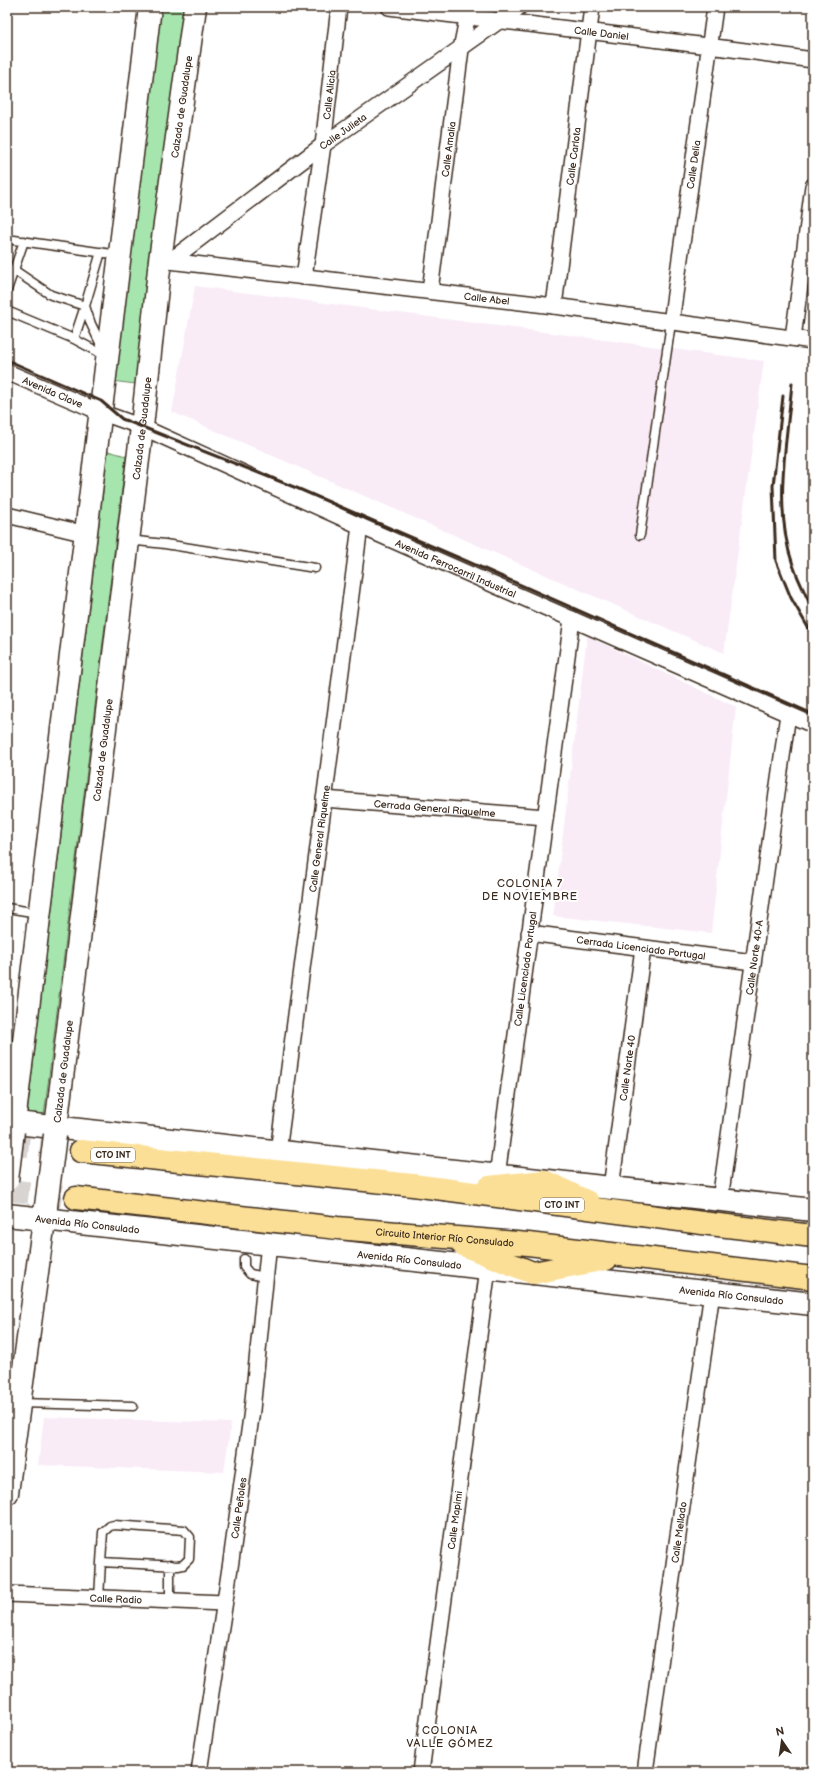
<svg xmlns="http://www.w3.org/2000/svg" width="820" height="1779" font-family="'Balsamiq Sans',sans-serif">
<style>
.built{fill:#f9ecf7}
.green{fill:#a6e5ae;stroke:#708866}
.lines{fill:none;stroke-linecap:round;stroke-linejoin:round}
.highway-tunnel{stroke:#d8d4d2;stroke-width:22;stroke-dasharray:22 11;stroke-linecap:butt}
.lane-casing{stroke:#3b2a1e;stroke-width:11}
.street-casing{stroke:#3b2a1e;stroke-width:18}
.secondary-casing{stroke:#3b2a1e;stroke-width:25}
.highway-casing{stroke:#3b2a1e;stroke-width:25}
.lane{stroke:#fff;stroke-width:8}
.street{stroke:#fff;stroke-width:15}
.secondary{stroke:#fff;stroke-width:22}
.highway{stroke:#fbdf96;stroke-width:22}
.rail{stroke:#3b2a1e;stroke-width:3}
.secondary-bridge-casing{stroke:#3b2a1e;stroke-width:25;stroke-linecap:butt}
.secondary-bridge{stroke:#fff;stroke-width:22}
.labels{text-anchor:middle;stroke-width:4;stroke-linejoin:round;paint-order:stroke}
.shield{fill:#fff;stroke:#766a62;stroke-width:1}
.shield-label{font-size:9px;font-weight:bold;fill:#3b2a1e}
.street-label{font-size:10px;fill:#3b2a1e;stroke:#fff}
.neighbourhood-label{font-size:11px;letter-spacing:1px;fill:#3b2a1e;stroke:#fff}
</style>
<rect width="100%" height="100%" fill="#fff"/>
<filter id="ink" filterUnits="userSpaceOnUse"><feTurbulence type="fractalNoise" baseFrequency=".025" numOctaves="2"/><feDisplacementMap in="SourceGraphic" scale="8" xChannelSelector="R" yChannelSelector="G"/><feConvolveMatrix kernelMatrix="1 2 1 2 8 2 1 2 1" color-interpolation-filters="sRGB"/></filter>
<g filter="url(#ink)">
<path class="built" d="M195,286L764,361L724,653L172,412Z
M587,636L736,707L711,933L553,916Z
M44,1417L231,1423L224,1472L38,1465Z"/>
<path class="green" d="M161,7H183L136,384L111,381Z
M108,451L126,456L44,1116L27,1113Z"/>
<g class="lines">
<path class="highway-tunnel" d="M7,1144L81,1151
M7,1190L76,1198"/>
<defs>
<path id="lane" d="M7,239L119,255
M14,270L51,295L85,306L101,252
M7,290L24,241
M85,306L91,324L103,349
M7,311L74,339L106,356
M74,339L85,306
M640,535L671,323
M128,540L165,544L315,568
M7,908L38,913
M244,1259V1267L250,1274L265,1277
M19,1403L133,1406
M114,1525L184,1530L190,1537L189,1559L183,1565L178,1566L101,1562L103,1532L110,1526Z
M99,1598L101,1562
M170,1601V1565"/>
<g id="street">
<path id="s1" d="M389,7C530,25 672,40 813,60"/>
<path id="s2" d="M160,260L554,306L813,341"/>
<path id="s3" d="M170,261L323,145L519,7"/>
<path id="s4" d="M304,277L323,145L339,7"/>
<path id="s5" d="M430,291L461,49L469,9"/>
<path id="s6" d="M554,306L592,7"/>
<path id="s7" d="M671,323L715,7"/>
<path d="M793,338L813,186"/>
<path id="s8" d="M7,372L100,412L142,427L360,526L813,725"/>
<path d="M7,515L86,534"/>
<path id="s9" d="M324,799L545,817"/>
<path id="s10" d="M529,933L753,962"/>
<path id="s11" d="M278,1152L360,526"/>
<path id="s12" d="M497,1176L572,619"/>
<path id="s13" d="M611,1188L643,948"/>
<path id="s14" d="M720,1200L788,714"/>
<path id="s15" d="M7,1594L224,1603"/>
<path id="s16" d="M199,1772L231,1561L252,1410L269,1243"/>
<path id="s17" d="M421,1772L488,1268"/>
<path id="s18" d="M645,1772L712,1292"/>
</g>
<g id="secondary">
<path d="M7,1122L813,1210"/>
<path d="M13,1131L150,7"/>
<path id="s19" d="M55,1135L142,427L160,260L195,7"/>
<path id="s20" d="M7,1215L813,1304"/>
<path d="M7,1493L46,1206"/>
</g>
<g id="highway">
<path d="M81,1151L413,1185L710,1224L813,1236"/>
<path d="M489,1187L544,1181L588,1202"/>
<path id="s21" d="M76,1198L337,1228L528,1244L813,1278"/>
<path d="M463,1245L533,1273L606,1259"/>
</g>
</defs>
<use href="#lane" class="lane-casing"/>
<use href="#street" class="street-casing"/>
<use href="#secondary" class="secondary-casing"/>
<use href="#highway" class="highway-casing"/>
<use href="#lane" class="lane"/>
<use href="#street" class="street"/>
<use href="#secondary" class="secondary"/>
<use href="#highway" class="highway"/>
<path class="rail" d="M7,360L101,401L122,419L299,489L464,560L813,714
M792,383C787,441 773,508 793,565C798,580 806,595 813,610
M783,396L773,486L776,561L791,598L813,636"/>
<defs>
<path id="secondary-bridge" d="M7,1180L13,1131
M46,1206L55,1135"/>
</defs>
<use href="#secondary-bridge" class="secondary-bridge-casing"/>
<use href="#secondary-bridge" class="secondary-bridge"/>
</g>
</g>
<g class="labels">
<g class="shield">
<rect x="91" y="1148" width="44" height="14" rx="3"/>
<rect x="540" y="1198" width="44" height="14" rx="3"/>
</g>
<g class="shield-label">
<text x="113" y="1158">CTO INT</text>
<text x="562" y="1208">CTO INT</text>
</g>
<g class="street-label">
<text dy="4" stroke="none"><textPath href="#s1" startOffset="214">Calle Daniel</textPath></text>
<text dy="4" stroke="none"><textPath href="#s4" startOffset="184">Calle Alicia</textPath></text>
<text dy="4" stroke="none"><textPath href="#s19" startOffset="1036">Calzada de Guadalupe</textPath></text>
<text dy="4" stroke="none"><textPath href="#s3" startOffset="216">Calle Julieta</textPath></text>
<text dy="4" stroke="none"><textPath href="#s5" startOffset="143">Calle Amalia</textPath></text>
<text dy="4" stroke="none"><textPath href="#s6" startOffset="151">Calle Carlota</textPath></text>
<text dy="4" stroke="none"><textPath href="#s7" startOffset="160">Calle Delia</textPath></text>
<text dy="4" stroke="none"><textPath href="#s2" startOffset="329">Calle Abel</textPath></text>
<text dy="4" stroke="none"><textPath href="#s8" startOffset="50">Avenida Clave</textPath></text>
<text dy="4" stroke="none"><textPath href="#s19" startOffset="712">Calzada de Guadalupe</textPath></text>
<text dy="4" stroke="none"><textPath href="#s8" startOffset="490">Avenida Ferrocarril Industrial</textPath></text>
<text dy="4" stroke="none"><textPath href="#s19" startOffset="388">Calzada de Guadalupe</textPath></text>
<text dy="4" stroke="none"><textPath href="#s9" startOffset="111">Cerrada General Riquelme</textPath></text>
<text dy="4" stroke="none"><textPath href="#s11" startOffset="316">Calle General Riquelme</textPath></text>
<text dy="4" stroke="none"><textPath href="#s10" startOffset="113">Cerrada Licenciado Portugal</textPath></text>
<text dy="4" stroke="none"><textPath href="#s14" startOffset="245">Calle Norte 40-A</textPath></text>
<text dy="4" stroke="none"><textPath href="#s12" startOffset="209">Calle Licenciado Portugal</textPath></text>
<text dy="4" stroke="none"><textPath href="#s13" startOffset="121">Calle Norte 40</textPath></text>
<text dy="4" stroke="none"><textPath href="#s19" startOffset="64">Calzada de Guadalupe</textPath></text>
<text dy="4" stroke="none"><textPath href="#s20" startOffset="81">Avenida Río Consulado</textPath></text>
<text dy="4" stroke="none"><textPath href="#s21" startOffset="371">Circuito Interior Río Consulado</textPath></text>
<text dy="4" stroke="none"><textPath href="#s20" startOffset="405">Avenida Río Consulado</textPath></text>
<text dy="4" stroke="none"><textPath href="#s20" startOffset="729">Avenida Río Consulado</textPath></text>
<text dy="4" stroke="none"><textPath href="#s16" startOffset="267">Calle Peñoles</textPath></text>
<text dy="4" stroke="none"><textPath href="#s17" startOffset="254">Calle Mapimi</textPath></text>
<text dy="4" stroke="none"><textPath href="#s18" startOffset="242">Calle Mellado</textPath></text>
<text dy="4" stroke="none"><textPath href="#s15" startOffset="109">Calle Radio</textPath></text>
</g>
<g class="neighbourhood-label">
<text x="530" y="887">COLONIA 7<tspan x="530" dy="13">DE NOVIEMBRE</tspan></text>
<text x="450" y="1734">COLONIA<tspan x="450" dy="13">VALLE GÓMEZ</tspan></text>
</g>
</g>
<rect width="820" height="1779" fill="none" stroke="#fff" stroke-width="24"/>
<rect x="12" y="12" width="796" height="1755" fill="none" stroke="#3b2a1e" stroke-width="1.5" filter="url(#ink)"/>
<g transform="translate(782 1741) rotate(347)" stroke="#ffffff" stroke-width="3" paint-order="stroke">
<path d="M0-3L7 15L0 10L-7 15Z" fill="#3b2a1e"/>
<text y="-6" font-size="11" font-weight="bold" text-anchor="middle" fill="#3b2a1e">N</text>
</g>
</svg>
